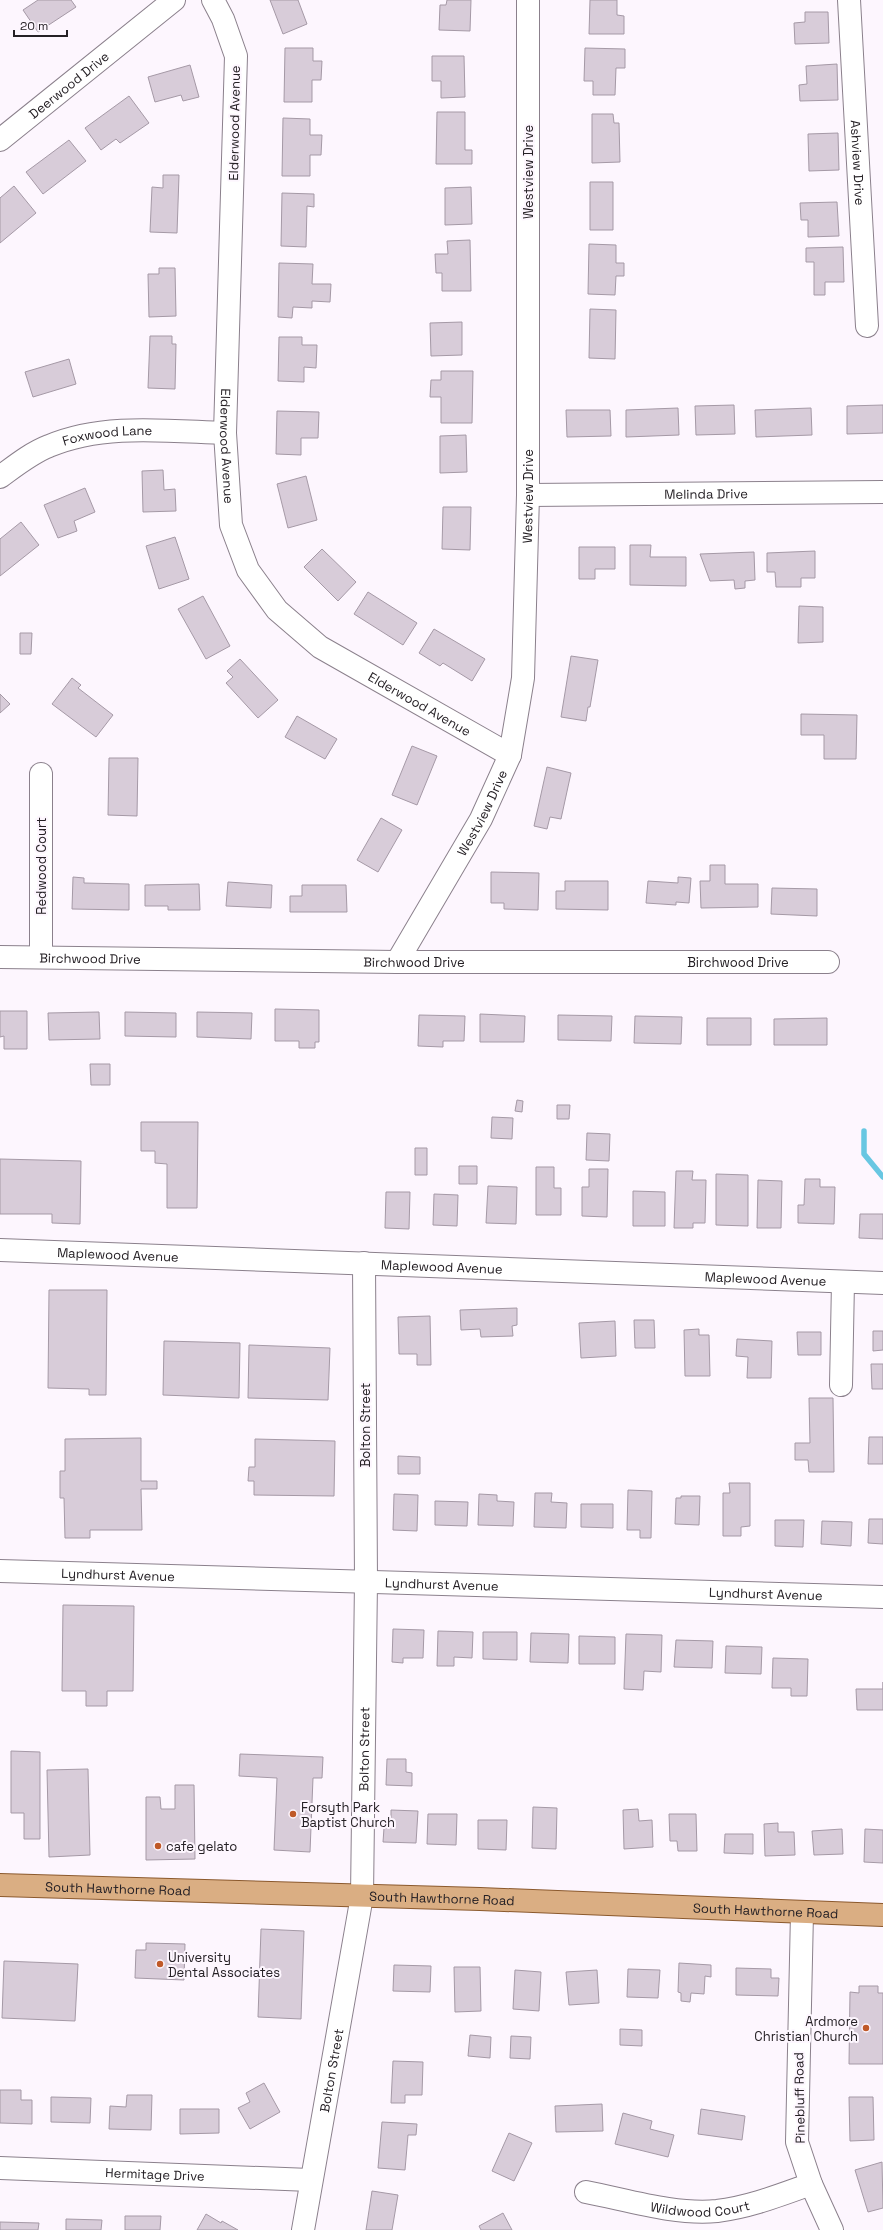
<svg xmlns="http://www.w3.org/2000/svg" width="883" height="2230" font-family="'Space Grotesk',sans-serif">
<style>
.lines{fill:none;stroke-linecap:round;stroke-linejoin:round}
.stream{stroke:#68c7e2;stroke-width:5.5}
.building{fill:#d8ccd9;stroke:#a599a6}
.minor-casing{stroke:#8b808c;stroke-width:24}
.major-casing{stroke:#8b592d;stroke-width:24}
.minor{stroke:#fff;stroke-width:22}
.major{stroke:#daae83;stroke-width:22}
.poi-dot{fill:#bf5928;stroke:#fdf6fe;stroke-width:1.5}
.labels{text-anchor:middle;stroke-width:4;stroke-linejoin:round;paint-order:stroke}
.street-label{font-size:13px;fill:#252025;stroke:#fdf6fe}
.poi-label{font-size:13px;fill:#252025;stroke:#fdf6fe;text-anchor:start}
</style>
<rect width="100%" height="100%" fill="#fdf6fe"/>
<g class="lines">
<path class="stream" d="M864,1131V1154L883,1177"/>
</g>
<path class="building" d="M38,0H71L76,7L38,32L23,10Z
M270,0H298L307,24L283,34Z
M447,0H471L470,31L439,30L440,5H446Z
M590,0H617V15L624,16V34H589Z
M805,12H828L829,43L795,44L794,23L805,22Z
M285,48H313V61H322L321,80H312V102H284Z
M585,48L625,49V68H616L615,95H593V81H584Z
M432,56H464L465,97L441,98V81H432Z
M837,64L838,100L800,101L799,85L807,84L806,66Z
M190,65L199,97L183,101L181,95L155,102L148,77Z
M129,96L149,123L120,143L116,139L101,150L85,128Z
M437,112H465V150H472V164H436Z
M592,114H613L614,123H619L620,162L592,163Z
M283,118L310,119V135H322L321,155H310V176H282Z
M838,133L839,170L809,171L808,134Z
M69,140L86,161L43,194L26,172Z
M163,175H179L177,233L150,232L152,187L163,188Z
M590,182H613V230H590Z
M14,186L36,213L0,243V198Z
M471,187L472,224L445,225V188Z
M282,193L314,194V207L307,206L306,247L281,246Z
M837,202L839,236L808,237V220H801L800,203Z
M470,240L471,291H442V273H436L435,254H448L447,241Z
M589,244L616,245V263H624V276H616L615,295L588,294Z
M843,247L844,282H825V295H814V262H806V248Z
M279,263L313,264L312,284H331L330,302L312,301V308L293,307L292,318L278,317Z
M159,268H175L176,316L149,317L148,274H159Z
M590,309L616,310L615,359L589,358Z
M462,322V355L431,356L430,323Z
M150,336H172V344H176L175,389L148,388Z
M279,337H302V345H317L316,368L304,367V382L278,381Z
M69,359L76,384L33,397L25,372Z
M441,371H473L472,423H441V397H430L431,380H441Z
M734,405L735,434L696,435L695,406Z
M883,405V433L847,434V406Z
M678,408L679,435L626,437V410Z
M811,408L812,435L756,437L755,410Z
M566,410H610L611,436L567,437Z
M277,411L319,412L318,438H301V455L276,454Z
M466,435L467,472L440,473V436Z
M163,470L164,490L175,489L176,511L143,512L142,471Z
M306,476L317,520L288,528L277,484Z
M85,488L95,512L74,521L77,531L58,538L44,505Z
M443,507H471L470,550L442,549Z
M21,522L39,545L0,576V539Z
M175,537L189,579L159,589L146,546Z
M630,545H651L650,557H686V586L630,585Z
M579,547H615V569H595V579H579Z
M322,549L356,582L338,601L304,567Z
M815,551V578H801V587H776L775,572H767V553Z
M754,552L755,580L745,581V588L735,589L734,580L710,581L700,554Z
M368,592L417,623L403,645L354,614Z
M203,596L230,646L206,659L178,609Z
M799,606L823,607V642L798,643Z
M434,629L485,659L472,681L443,663L440,666L419,653Z
M20,633H32L31,654H20Z
M571,656L598,660L590,707H588L586,721L561,717Z
M240,659L278,700L258,718L226,683L233,677L227,671Z
M72,678L81,685L78,688L113,715L96,737L52,704Z
M0,694L10,704L0,713Z
M801,714L857,715L856,759H824V735H801Z
M297,716L337,739L325,759L285,737Z
M412,746L437,756L417,805L392,795Z
M109,758H138L137,816L108,815Z
M547,767L571,773L561,819L550,817L547,829L534,826Z
M381,818L402,830L378,872L357,860Z
M710,865H725V884H758V907L701,908L700,881H710Z
M491,872L539,873L538,910L504,909V903H491Z
M73,877L84,878V883L129,884V910L72,909Z
M678,877L691,878L689,903L676,902V905L646,903L648,881L678,883Z
M565,881H608V910L556,909V891H565Z
M228,882L272,885L271,908L226,906Z
M199,884L200,910H168V906H145V885Z
M302,885H346L347,912H290V896H302Z
M772,888L817,889V916L771,914Z
M275,1009L319,1010V1042H315V1048H299V1041H275Z
M0,1011H27V1049H4V1036L0,1037Z
M99,1012L100,1039L49,1040L48,1013Z
M125,1012L176,1013V1037L125,1036Z
M197,1012L252,1013L251,1039L197,1037Z
M480,1014L525,1016L524,1042H480Z
M419,1015L465,1016L464,1041H443V1047L418,1046Z
M558,1015L612,1016L611,1041L558,1040Z
M635,1016L682,1017L681,1044L634,1043Z
M707,1018H751V1045H707Z
M827,1018V1045H774V1019Z
M90,1064H110V1085H91Z
M517,1100L523,1101L522,1112L515,1111Z
M557,1105H570L569,1119H557Z
M492,1117L513,1118L512,1139L491,1138Z
M141,1122H198L197,1208H167V1164L155,1163V1151H141Z
M587,1133L610,1134L609,1161L586,1160Z
M415,1148H427V1175H415Z
M0,1159L81,1161L80,1224L52,1223V1214H0Z
M459,1166H477V1184H459Z
M536,1167H554V1188H561V1215H536Z
M589,1169H608L607,1217L582,1216V1187H589Z
M676,1171H693L692,1180H706L705,1223H693V1228H674Z
M716,1174L748,1175V1226L716,1225Z
M805,1179H820V1187H835L834,1224L798,1223V1205H804Z
M758,1180L782,1181L781,1228H757Z
M488,1186L517,1187L516,1224L486,1223Z
M633,1191L665,1192V1226H633Z
M386,1192H410L409,1229L385,1228Z
M434,1194L458,1195L457,1226L433,1225Z
M860,1214H883V1239L859,1238Z
M49,1290H107L106,1395H89V1389L48,1388Z
M517,1308V1325L512,1326L513,1336L481,1337L480,1329L461,1330L460,1310Z
M430,1316L431,1365H417V1354H399L398,1317Z
M634,1320H654L655,1348H635Z
M615,1321L616,1356L581,1358L579,1323Z
M699,1329V1335H709L710,1376H685L684,1330Z
M873,1331H883V1350L873,1351Z
M797,1332H821V1355H798Z
M737,1339L772,1341L771,1378H747L748,1357L736,1356Z
M164,1341L240,1343L239,1398L163,1395Z
M249,1345L330,1348L328,1400L248,1398Z
M871,1364H883V1389H872Z
M809,1398H833L834,1472H809L808,1460H795V1443H810Z
M869,1437H883V1464H868Z
M141,1438V1481H157V1489H141L142,1530H90V1538H65L64,1498H60V1471H65V1439Z
M255,1439L335,1441L334,1496L254,1495V1481H248L249,1467H255Z
M398,1456L420,1457V1474H398Z
M729,1483H750V1526L741,1527V1536H723V1493H730Z
M628,1490L652,1491L651,1538H640V1530H627Z
M535,1493H552L551,1502L567,1503L566,1528L534,1527Z
M394,1494L418,1495L417,1531L393,1530Z
M479,1494L497,1495V1501L514,1502L513,1526L478,1525Z
M681,1496H700L699,1525L675,1524L676,1498H681Z
M435,1501L468,1502L467,1526L435,1525Z
M581,1504H613V1528L581,1527Z
M869,1519H883V1544L868,1543Z
M775,1520H804L803,1547L775,1546Z
M822,1521L852,1522L851,1546L821,1544Z
M63,1605L134,1606L133,1691H107V1706H86V1691H62Z
M393,1629L424,1630L423,1658H403V1663L392,1662Z
M438,1631L473,1632L472,1658L454,1657V1666H437Z
M483,1632H517V1660L483,1659Z
M531,1633L569,1634L568,1663L530,1662Z
M626,1634L662,1635L661,1672L644,1671L643,1690L624,1689Z
M579,1636L615,1637V1664H579Z
M676,1640L713,1641L712,1668L674,1667Z
M726,1646L762,1647L761,1674L725,1673Z
M773,1658L808,1659L807,1696H791V1688H772Z
M883,1682V1710H857L856,1689H883Z
M11,1751L40,1752V1839H24V1813H11Z
M240,1754L323,1757L322,1778H313L310,1852L274,1850L277,1778L239,1776Z
M387,1759H406V1772L412,1773V1786L386,1785Z
M88,1769L90,1855L49,1857L47,1770Z
M175,1785H194L195,1859L146,1860V1797H160L161,1809H175Z
M533,1807L557,1808L556,1849L532,1848Z
M638,1809L639,1821L652,1820L653,1847L624,1849L623,1810Z
M391,1810L418,1811L416,1843L383,1842L384,1828H391Z
M428,1814H457L456,1845L427,1844Z
M669,1814H696L697,1851H678L677,1841H670Z
M478,1820H507L506,1850L478,1849Z
M778,1823V1832H794L795,1855L765,1856L764,1824Z
M842,1829L843,1854L814,1855L812,1831Z
M865,1829L883,1830V1863L864,1862Z
M725,1834H753V1854L724,1853Z
M261,1929L304,1931L301,2019L258,2017Z
M146,1943L185,1944L184,1980L135,1978L136,1950H146Z
M4,1961L78,1964L75,2021L2,2018Z
M679,1963L711,1965V1977L705,1976L704,1994L691,1993L690,2002L681,2001V1993L678,1992Z
M394,1965L431,1966L430,1992L393,1991Z
M454,1967H480L481,2011L455,2012Z
M736,1968L771,1969V1978H779L778,1996L736,1995Z
M628,1969L660,1970L658,1998L627,1997Z
M515,1970L541,1972L539,2011L513,2009Z
M597,1970L599,2003L569,2005L566,1972Z
M859,1986H878V1993H883V2064H849L850,1992L859,1993Z
M620,2029L642,2030V2046L620,2045Z
M470,2035L491,2037L490,2058L468,2056Z
M511,2036L531,2037L530,2059L510,2058Z
M393,2061L423,2062L422,2095H405V2103H391Z
M264,2083L280,2112L250,2129L238,2108L250,2102L246,2093Z
M0,2090H21V2100H32V2124L0,2123Z
M127,2095H152L151,2130L109,2129L110,2106L126,2107Z
M51,2097L91,2098L90,2123L51,2122Z
M849,2097H873L874,2140L850,2141Z
M602,2104L603,2131L556,2132L555,2106Z
M180,2109H219V2133L180,2134Z
M701,2109L745,2116L742,2140L698,2134Z
M623,2113L652,2121L650,2129L674,2135L668,2157L615,2144Z
M382,2122L417,2124L416,2135H408L405,2170L378,2168Z
M509,2133L532,2143L514,2181L492,2171Z
M882,2162L883,2208L868,2212L855,2170Z
M372,2191L398,2195L392,2230H366Z
M503,2213L512,2230H481L479,2226Z
M206,2214L221,2223L222,2221L238,2230H197Z
M125,2216H161L160,2230H125Z
M66,2219L102,2220L101,2230H66Z
M0,2222L39,2223L38,2230H0Z"/>
<g class="lines">
<defs>
<g id="minor">
<path id="s1" d="M213,0L223,19L236,56L225,433L231,525L248,570L277,610L320,647L510,755"/>
<path id="s2" d="M849,0L867,326"/>
<path id="s3" d="M0,140L174,0"/>
<path id="s4" d="M0,477C15,466 31,453 49,446C103,423 167,431 225,433"/>
<path id="s5" d="M528,495L883,492"/>
<path d="M41,774V957"/>
<path id="s6" d="M0,957L397,962H828"/>
<path id="s7" d="M397,962L481,819L510,755L523,678L528,495V0"/>
<path id="s8" d="M0,1250L883,1283"/>
<path d="M841,1385L843,1282"/>
<path id="s9" d="M0,1571L883,1597"/>
<path d="M802,1913L797,2142L811,2184L832,2230"/>
<path id="s10" d="M0,2168L310,2180"/>
<path id="s11" d="M586,2192C628,2200 674,2215 717,2211C750,2207 780,2195 811,2184"/>
<path id="s12" d="M303,2230L362,1896L366,1581L364,1263"/>
</g>
<g id="major">
<path id="s13" d="M0,1885L480,1899L883,1915"/>
</g>
</defs>
<use href="#minor" class="minor-casing"/>
<use href="#major" class="major-casing"/>
<use href="#minor" class="minor"/>
<use href="#major" class="major"/>
</g>
<g class="poi-dot">
<circle cx="293" cy="1814" r="4"/>
<circle cx="158" cy="1846" r="4"/>
<circle cx="160" cy="1964" r="4"/>
<circle cx="866" cy="2028" r="4"/>
</g>
<g class="labels">
<g class="street-label">
<text dy="5" stroke="none"><textPath href="#s3" startOffset="88">Deerwood Drive</textPath></text>
<text transform="translate(234 123) rotate(-89)" y="5">Elderwood Avenue</text>
<text dy="5" stroke="none"><textPath href="#s2" startOffset="163">Ashview Drive</textPath></text>
<text transform="translate(528 172) rotate(-90)" y="5">Westview Drive</text>
<text dy="5" stroke="none"><textPath href="#s4" startOffset="118">Foxwood Lane</textPath></text>
<text dy="5" stroke="none"><textPath href="#s1" startOffset="451">Elderwood Avenue</textPath></text>
<text dy="5" stroke="none"><textPath href="#s5" startOffset="178">Melinda Drive</textPath></text>
<text dy="5" stroke="none"><textPath href="#s7" startOffset="496">Westview Drive</textPath></text>
<text dy="5" stroke="none"><textPath href="#s1" startOffset="799">Elderwood Avenue</textPath></text>
<text dy="5" stroke="none"><textPath href="#s7" startOffset="172">Westview Drive</textPath></text>
<text transform="translate(41 866) rotate(-90)" y="5">Redwood Court</text>
<text dy="5" stroke="none"><textPath href="#s6" startOffset="90">Birchwood Drive</textPath></text>
<text dy="5" stroke="none"><textPath href="#s6" startOffset="414">Birchwood Drive</textPath></text>
<text dy="5" stroke="none"><textPath href="#s6" startOffset="738">Birchwood Drive</textPath></text>
<text dy="5" stroke="none"><textPath href="#s8" startOffset="118">Maplewood Avenue</textPath></text>
<text dy="5" stroke="none"><textPath href="#s8" startOffset="442">Maplewood Avenue</textPath></text>
<text dy="5" stroke="none"><textPath href="#s8" startOffset="766">Maplewood Avenue</textPath></text>
<text transform="translate(365 1425) rotate(-90)" y="5">Bolton Street</text>
<text dy="5" stroke="none"><textPath href="#s9" startOffset="118">Lyndhurst Avenue</textPath></text>
<text dy="5" stroke="none"><textPath href="#s9" startOffset="442">Lyndhurst Avenue</textPath></text>
<text dy="5" stroke="none"><textPath href="#s9" startOffset="766">Lyndhurst Avenue</textPath></text>
<text dy="5" stroke="none"><textPath href="#s12" startOffset="486">Bolton Street</textPath></text>
<text dy="5" stroke="none"><textPath href="#s13" startOffset="118">South Hawthorne Road</textPath></text>
<text dy="5" stroke="none"><textPath href="#s13" startOffset="442">South Hawthorne Road</textPath></text>
<text dy="5" stroke="none"><textPath href="#s13" startOffset="766">South Hawthorne Road</textPath></text>
<text dy="5" stroke="none"><textPath href="#s12" startOffset="162">Bolton Street</textPath></text>
<text transform="translate(799 2098) rotate(-91)" y="5">Pinebluff Road</text>
<text dy="5" stroke="none"><textPath href="#s10" startOffset="155">Hermitage Drive</textPath></text>
<text dy="5" stroke="none"><textPath href="#s11" startOffset="116">Wildwood Court</textPath></text>
</g>
<g class="poi-label">
<text x="301" y="1812">Forsyth Park<tspan x="301" dy="15">Baptist Church</tspan></text>
<text x="166" y="1851">cafe gelato</text>
<text x="168" y="1962">University<tspan x="168" dy="15">Dental Associates</tspan></text>
<text x="858" y="2026" text-anchor="end">Ardmore<tspan x="858" dy="15">Christian Church</tspan></text>
</g>
</g>
<path d="M14 30v6h53v-6" fill="none" stroke="#252025" stroke-width="2"/>
<text x="20" y="30" font-size="12" fill="#252025" stroke="#fdf6fe" stroke-width="3" paint-order="stroke">20 m</text>
</svg>
